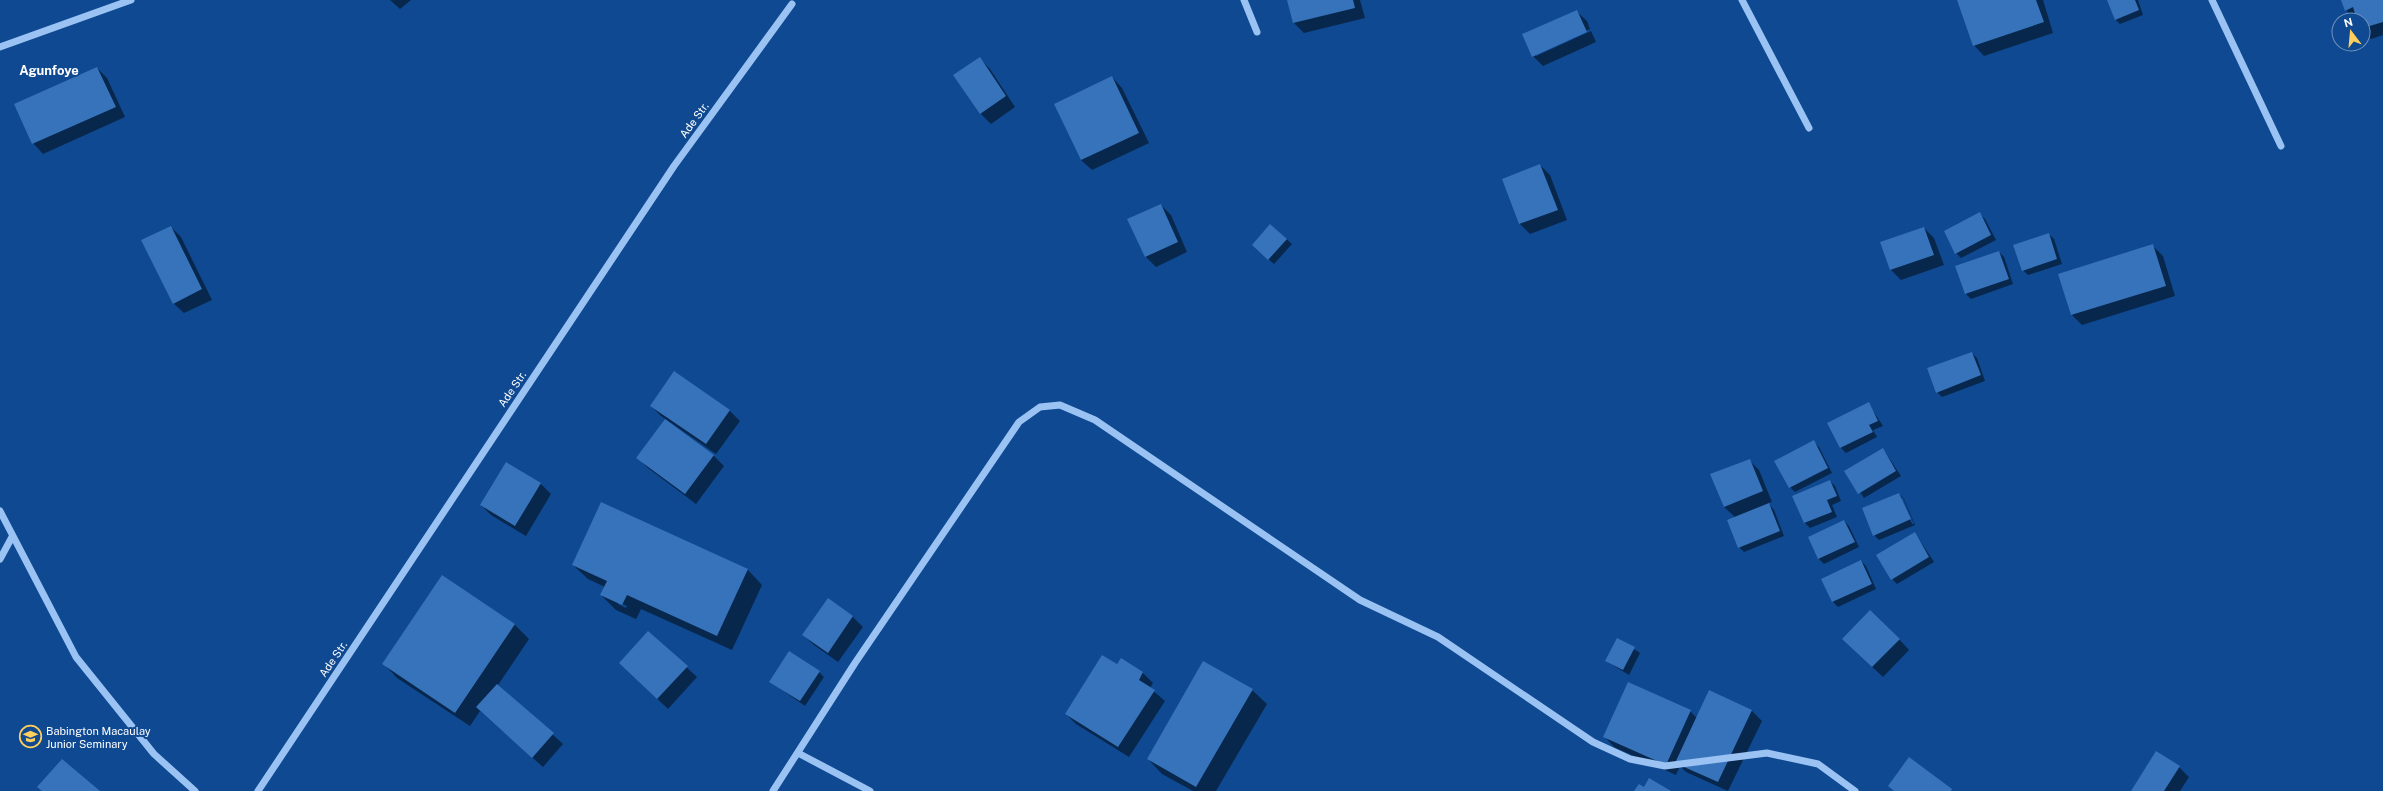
<svg xmlns="http://www.w3.org/2000/svg" width="2383" height="791" font-family="'Public Sans',sans-serif">
<style>
.shadow{fill:#0007;fill-rule:evenodd}
.building{fill:#3773ba}
.lines{fill:none;stroke-linecap:round;stroke-linejoin:round}
.minor{stroke:#9ac3f4;stroke-width:7}
.labels{text-anchor:middle;stroke-width:4;stroke-linejoin:round;paint-order:stroke}
.street-label{font-size:11px;fill:#fff;stroke:#0f4991}
.poi-label{font-size:11px;fill:#fff;stroke:#0f4991;text-anchor:start}
.quarter-label{font-size:13px;font-weight:bold;fill:#fff;stroke:#0f4991}
</style>
<rect width="100%" height="100%" fill="#0f4991"/>
<path class="shadow" d="M390,0H411L400,9Z
M1288,0H1360L1365,18L1304,33L1294,23Z
M1958,0H2043L2053,33L1984,56L1974,45Z
M2108,0H2138L2143,15L2120,24L2115,19Z
M2342,0H2383V35L2371,39L2363,30V20H2356L2346,10Z
M1576,11L1587,21L1590,29L1536,54V56L1591,31L1596,42L1543,66L1533,56Z
M980,59L990,69L1015,107L991,124L981,114Z
M97,68L107,78L125,117L43,154L33,143Z
M1112,77L1122,88L1149,143L1092,170L1081,160Z
M1540,165L1550,175L1567,220L1530,234L1520,224L1503,179Z
M1161,205L1171,215L1187,252L1156,267L1146,257Z
M1980,214L1985,219L1996,240L1961,258L1956,253Z
M1271,225L1292,244L1274,264L1258,250Z
M171,227L181,237L212,300L184,313L173,303Z
M1924,228L1934,238L1944,265L1901,280L1891,270L1881,242Z
M2049,234L2054,239L2062,264L2028,275L2023,270Z
M2153,246L2163,256L2175,296L2082,325L2072,315Z
M1999,252L2004,257L2013,284L1971,299L1966,294Z
M1972,353L1977,358L1985,381L1942,397L1937,392Z
M675,372L730,411L740,421L716,454L661,416L651,406Z
M1868,403L1883,426L1873,430L1877,437L1846,453L1841,448L1828,423Z
M665,421L714,456L724,466L696,504L648,468L638,458Z
M1814,442L1819,447L1832,473L1795,492L1790,487Z
M1883,449L1901,476L1864,498L1846,471Z
M1749,460L1759,470L1772,502L1768,503L1774,510L1784,536L1744,552L1739,547L1736,518L1724,507Z
M507,463L541,484L551,494L526,536L491,515L481,505Z
M1830,481L1835,486L1841,501L1832,505L1837,517L1810,528L1805,523L1794,497Z
M1899,494L1904,499L1915,525L1879,540L1874,535ZM1901,498H1903L1914,524H1912Z
M602,503L748,570L762,585L732,650L641,609L636,619L616,610L601,595L605,587L588,579L573,565ZM618,602L627,606L626,608L618,604Z
M1844,521L1849,526L1859,547L1824,564L1819,559L1809,537Z
M1915,533L1934,562L1897,584L1892,579Z
M1861,561L1866,566L1876,589L1838,607L1833,602L1822,579Z
M442,576L515,625L529,639L498,685L563,744L543,767L480,711L470,726L397,678L383,663Z
M828,600L853,617L863,627L838,662L814,645L803,635Z
M648,632L697,677L668,709L620,663Z
M1618,639L1640,653L1629,675L1606,661Z
M1899,639L1909,650L1883,677L1854,650Z
M1121,660L1143,673L1153,683L1150,688L1165,701L1129,757L1076,724L1066,714Z
M819,672L824,677L805,706L771,682Z
M1252,690L1267,704L1216,791H1193L1162,774L1148,759Z
M1690,711L1697,718L1752,711L1762,721L1728,791L1686,772L1680,766L1676,775L1614,747L1604,736Z
M2179,767L2189,777L2180,791H2132Z"/>
<path class="building" d="M1287,0H1353L1355,8L1293,23Z
M1957,0H2036L2044,22L1973,46Z
M2107,0H2135L2139,10L2115,20Z
M2341,0H2383V22L2363,28V20H2357L2353,7L2345,11Z
M1577,10L1587,32L1532,57L1522,34Z
M980,57L1006,96L980,114L953,75Z
M97,67L116,107L32,144L14,104Z
M1112,76L1139,133L1081,160L1054,104Z
M1540,164L1558,210L1519,224L1502,179Z
M1161,204L1178,242L1145,257L1127,219Z
M1980,212L1991,235L1955,254L1944,231Z
M1270,224L1287,239L1268,260L1252,245Z
M171,226L202,289L173,304L141,240Z
M1924,227L1934,255L1890,270L1880,242Z
M2049,233L2057,259L2022,271L2013,245Z
M2153,244L2166,286L2071,315L2058,274Z
M1999,251L2009,279L1965,294L1955,266Z
M1972,352L1981,375L1936,393L1927,368Z
M674,371L730,410L706,444L650,406Z
M1869,402L1878,421L1869,425L1873,432L1840,448L1827,423Z
M665,419L714,455L685,494L636,458Z
M1814,440L1828,468L1789,488L1774,461Z
M1883,448L1896,471L1858,494L1844,471Z
M1750,459L1763,491L1724,507L1710,474Z
M506,462L541,483L515,526L480,505Z
M1830,480L1837,496L1827,500L1832,512L1804,523L1792,496Z
M1899,493L1911,519L1873,536L1862,508Z
M601,502L748,569L717,636L627,595L622,605L600,595L607,581L572,565Z
M1769,503L1780,531L1738,548L1727,520Z
M1844,520L1855,542L1818,559L1808,537Z
M1915,532L1929,557L1891,580L1876,555Z
M1861,560L1872,584L1832,602L1821,579Z
M442,575L515,624L455,713L382,664Z
M828,598L853,616L828,653L802,635Z
M1870,610L1900,639L1872,667L1842,639Z
M648,631L688,666L657,699L619,663Z
M1617,638L1635,647L1623,670L1605,661Z
M789,651L820,671L800,701L769,682Z
M1102,655L1117,664L1121,658L1143,672L1139,680L1155,690L1118,747L1065,714Z
M1203,661L1253,689L1196,787L1147,759Z
M1628,682L1691,710L1666,765L1603,737Z
M497,684L554,733L532,758L476,707Z
M1709,690L1752,710L1718,782L1675,763Z
M2156,751L2180,766L2164,791H2131Z
M1909,757L1952,789L1951,791H1894L1888,786Z
M62,759L100,791H42L37,787Z
M1649,778L1671,791H1634L1639,784L1644,787Z"/>
<g class="lines">
<path class="minor" d="M1244,0L1257,32
M1742,0L1809,128
M2212,0L2281,146
M0,47L131,0
M0,511L76,657L154,754L195,791
M0,559L12,537
M798,753L870,791
M258,791L674,166L792,4
M773,791L855,663L1019,422L1040,407L1060,405L1095,420L1360,600L1438,637L1593,742L1630,759L1665,766L1767,753L1818,764L1855,791"/>
</g>
<defs>
<symbol id="school-ring" viewBox="-11 -11 22 22"><circle r="9.5" fill="#0f4991" stroke="#ffcf5c" stroke-width="1.5"/><path d="M0-5L7-2L0 1L-7-2ZM-4 1L0 2.5L4 1V4Q0 6-4 4Z" fill="#ffcf5c"/></symbol>
</defs>
<g fill-rule="evenodd">
<use href="#school-ring" x="18" y="724" width="25" height="25"/>
</g>
<g class="labels">
<g class="street-label">
<text transform="translate(694 120) rotate(-54)" y="4">Ade Str.</text>
<text transform="translate(512 389) rotate(-56)" y="4">Ade Str.</text>
<text transform="translate(333 659) rotate(-56)" y="4">Ade Str.</text>
</g>
<g class="poi-label">
<text x="46" y="735">Babington Macaulay<tspan x="46" dy="13">Junior Seminary</tspan></text>
</g>
<g class="quarter-label">
<text x="49" y="75">Agunfoye</text>
</g>
</g>
<g transform="translate(2351 32) rotate(344)"><circle r="19" fill="#0f4991" stroke="#6f92bd"/>
<path d="M0-3L7 15L0 10L-7 15Z" fill="#ffcf5c"/>
<text y="-6" font-size="11" font-weight="bold" text-anchor="middle" fill="#ffffff">N</text>
</g>
</svg>
